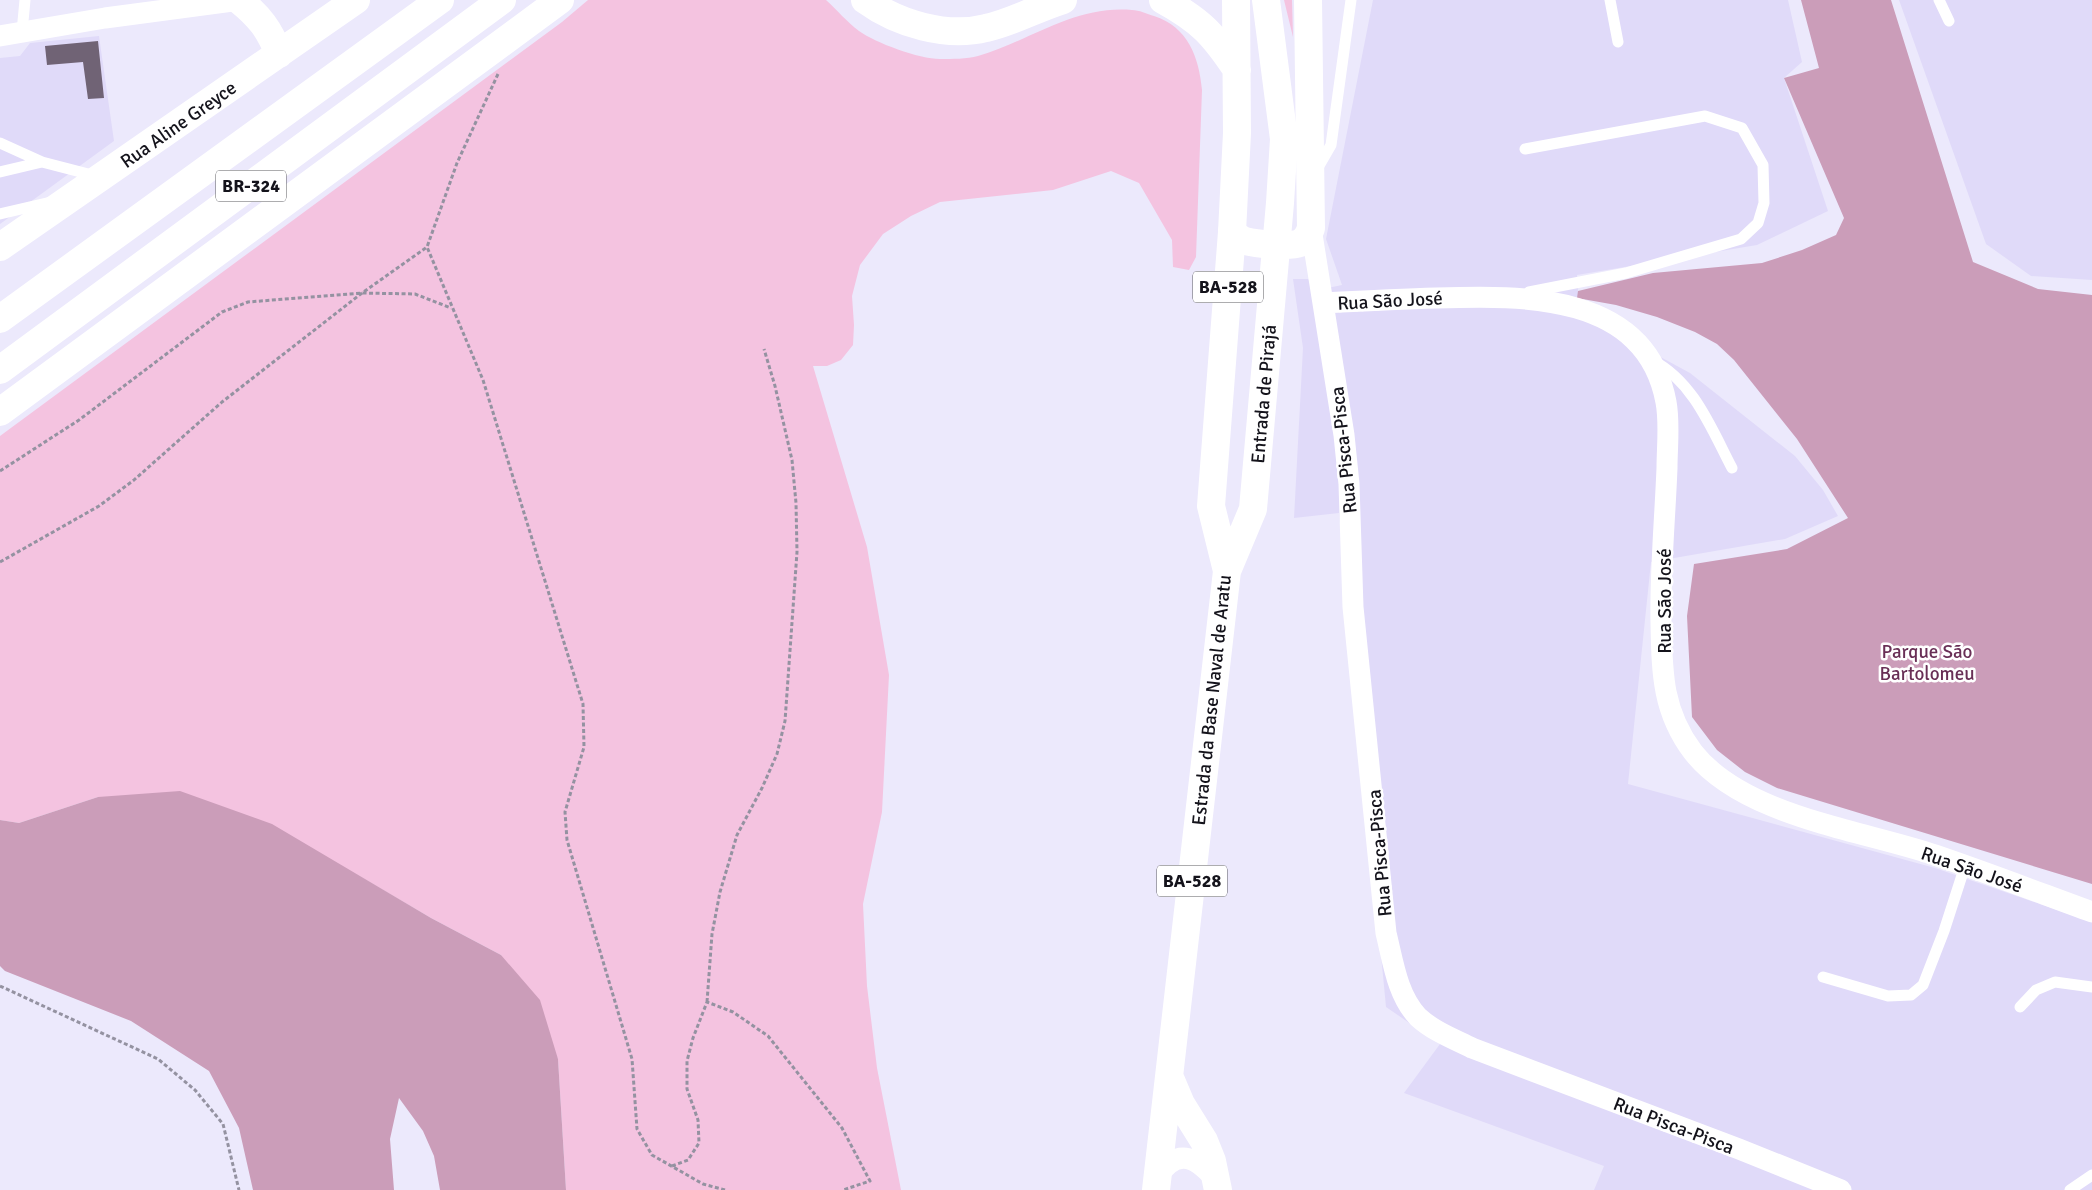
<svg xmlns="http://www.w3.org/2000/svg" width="2092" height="1190" font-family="Signika,sans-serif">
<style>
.built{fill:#e0daf9}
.green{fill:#f4c3e0}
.forest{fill:#cb9db9}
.building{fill:#706375}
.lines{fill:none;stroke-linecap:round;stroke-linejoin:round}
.path{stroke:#9492a1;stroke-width:3;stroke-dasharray:4 2.5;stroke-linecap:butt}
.service{stroke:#fff;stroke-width:11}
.minor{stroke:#fff;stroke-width:21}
.tertiary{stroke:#fff;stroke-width:28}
.primary{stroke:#fff;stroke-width:28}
.motorway{stroke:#fff;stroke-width:28}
.labels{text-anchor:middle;stroke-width:5;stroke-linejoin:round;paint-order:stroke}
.shield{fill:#fff;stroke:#5a5a5f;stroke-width:1}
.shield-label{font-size:18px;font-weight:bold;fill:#14131b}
.street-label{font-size:19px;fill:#14131b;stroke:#fff}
.park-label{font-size:19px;fill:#692f56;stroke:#fff}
</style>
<rect width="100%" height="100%" fill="#ece9fc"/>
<path class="built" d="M1373,0H1788L1802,62L1784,78L1828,211L1757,245L1577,275L1580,319L1618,334L1690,373L1795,456L1823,490L1838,516L1785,539L1651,562L1628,784L1935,868L2092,922V1190H1594L1604,1166L1404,1093L1440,1044L1386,1007L1339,513L1294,518L1303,348L1293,279H1308L1323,289L1342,285L1326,239Z
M1899,0H2092V280L2031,276L1986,244Z
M99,36L114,141L0,224V58L20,56L30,43Z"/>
<path class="green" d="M588,0H826C837,10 847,22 859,31C876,43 919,59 940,59C952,59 967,59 978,56C1030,41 1074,5 1132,10C1139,10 1147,14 1154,16C1188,27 1199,57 1202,90L1196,257L1189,270L1173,267L1172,240L1139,183L1111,171L1053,190L940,202L911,216L883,234L860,265L852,296L854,325L853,345L841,360L827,366H813L867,547L889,675L882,812L863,904L867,986L877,1068L901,1190H566L558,1059L501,955L431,918L347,869L98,797L19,823L0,820V436L562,22Z
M1284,0H1292L1293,37Z"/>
<path class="forest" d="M1801,0H1891L1973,262L2038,289L2092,295V884L1777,788L1745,772L1717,750L1692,717L1687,616L1694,564L1787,549L1848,518L1797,439L1734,360L1717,344L1695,332L1657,317L1616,305L1577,298L1578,291L1653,273L1762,263L1802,250L1836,235L1844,218L1784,78L1819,68Z
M180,791L272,824L431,918L501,955L540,1000L558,1059L566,1190H440L434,1156L423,1131L399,1098L390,1139L394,1190H253L239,1128L209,1071L131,1021L5,971L0,966V820L19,823L98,797Z"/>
<path class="building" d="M98,41L104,98L88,99L83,62L47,65L45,46Z"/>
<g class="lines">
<path class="path" d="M498,74L457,163L427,247L483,380L583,704L584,747L565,812L567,840L632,1059L637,1129L652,1155L703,1184L725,1190
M0,471L79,420L222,312L248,302L362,293L415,294L451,308
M0,562L99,506L134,480L222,402L362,293L427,247
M0,986L158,1059L195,1090L223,1124L239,1190
M707,1002L712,934L720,892L737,835L762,788L777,754L785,721L797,552L796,503L792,460L775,386L764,349
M672,1166L688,1160L699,1143L698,1120L687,1089V1061L693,1038L707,1002L733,1012L768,1036L842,1128L870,1181L843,1190"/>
<path class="service" d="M1610,0L1618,42
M1939,0L1949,21
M22,32L25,0
M0,143L42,162
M1525,149L1705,116L1742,128L1763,165L1764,203L1758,223L1741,239L1626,273L1529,292
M1316,171L1331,145L1351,0
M0,172L42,162L96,176
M0,214L51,202
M1652,360C1694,382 1711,428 1732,468
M1823,977L1888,996L1911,995L1923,985L1944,931L1965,866
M2020,1007L2036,990L2055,982L2092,987
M2070,1190L2092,1175"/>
<path class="minor" d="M0,36L105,18L240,0
M1311,228L1344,435L1349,484L1353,607L1386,933C1393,961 1397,995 1418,1017C1433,1031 1454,1039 1472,1048L1739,1149L1841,1190
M1323,303C1361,301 1399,299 1436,298C1523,295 1646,293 1666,402C1670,423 1667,447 1667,468C1665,519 1660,571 1661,622C1662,672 1662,711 1693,752C1743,816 1861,830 1935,855C1988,873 2040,893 2092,912
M1158,1176C1179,1145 1198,1159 1218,1182"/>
<path class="tertiary" d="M1232,232C1236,236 1239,239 1245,241C1256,244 1290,247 1300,243C1307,239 1309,234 1311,228L1308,0"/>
<path class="primary" d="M239,0C260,17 269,29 279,54
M865,0C898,24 947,38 986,28C1013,22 1037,8 1063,0
M1163,0C1201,21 1213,34 1237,70
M0,247L356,0
M0,412L560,0
M1227,571L1253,509L1280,203L1284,139L1266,0
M1170,1078L1181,1104L1204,1141L1212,1161L1218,1190
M1156,1190L1227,571L1211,506L1232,232L1237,133L1236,0"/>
<path class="motorway" d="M0,319L440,0
M0,370L502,0"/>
</g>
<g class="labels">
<g class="shield">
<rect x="216" y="170.5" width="70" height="31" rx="4"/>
<rect x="1193" y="271.5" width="70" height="31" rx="4"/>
<rect x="1157" y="865.5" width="70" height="31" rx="4"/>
</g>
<g class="shield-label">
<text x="251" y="192">BR-324</text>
<text x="1228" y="293">BA-528</text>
<text x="1192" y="887">BA-528</text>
</g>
<g class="street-label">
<text transform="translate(178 124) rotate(-35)" y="7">Rua Aline Greyce</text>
<text transform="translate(1390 300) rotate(-3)" y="7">Rua São José</text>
<text transform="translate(1263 394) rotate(-85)" y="7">Entrada de Pirajá</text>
<text transform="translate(1343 450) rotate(-96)" y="7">Rua Pisca-Pisca</text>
<text transform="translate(1664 601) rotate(-90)" y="7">Rua São José</text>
<text transform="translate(1211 700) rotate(-84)" y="7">Estrada da Base Naval de Aratu</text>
<text transform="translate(1379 853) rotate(-95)" y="7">Rua Pisca-Pisca</text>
<text transform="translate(1972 869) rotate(19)" y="7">Rua São José</text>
<text transform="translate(1674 1125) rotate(21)" y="7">Rua Pisca-Pisca</text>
</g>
<g class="park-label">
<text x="1927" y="658">Parque São<tspan x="1927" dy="22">Bartolomeu</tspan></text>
</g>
</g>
</svg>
